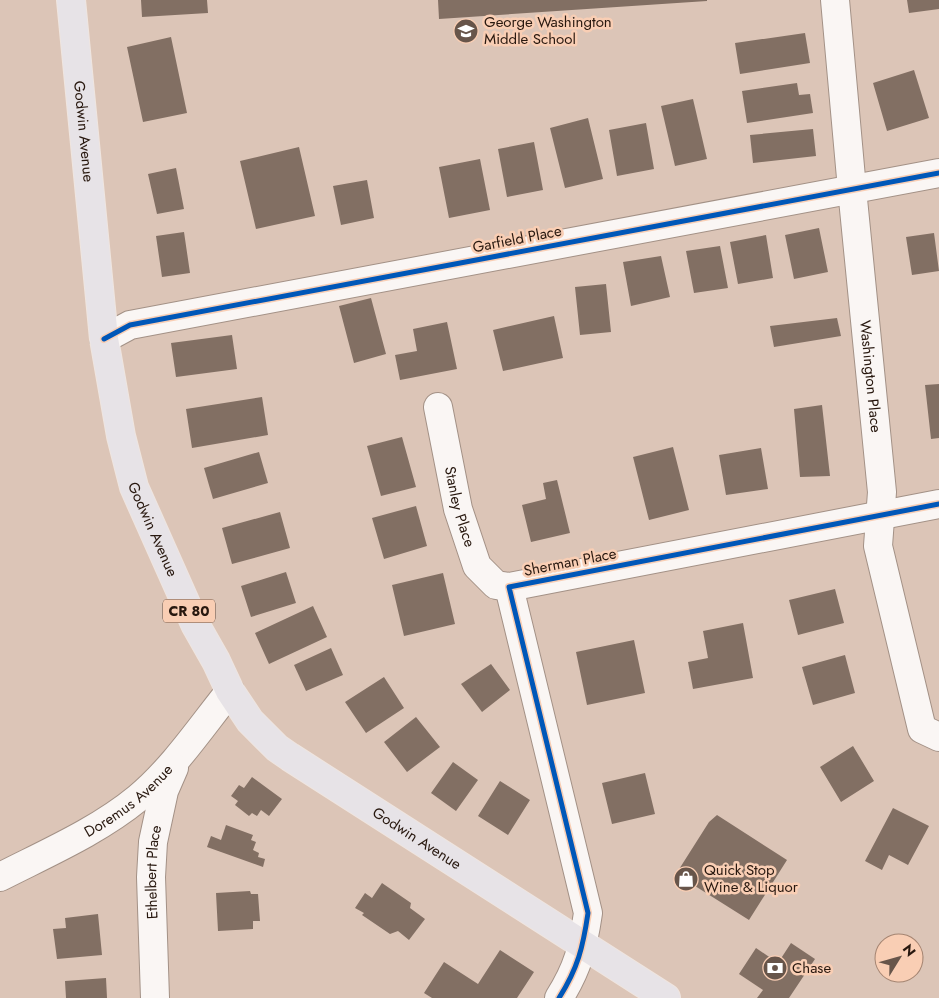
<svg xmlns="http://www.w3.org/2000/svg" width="939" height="998" font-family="Jost,sans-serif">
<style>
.building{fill:#826f63}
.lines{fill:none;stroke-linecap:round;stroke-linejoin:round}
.minor-casing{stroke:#a39186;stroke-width:30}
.primary-casing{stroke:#efe5df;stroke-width:30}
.minor{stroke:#faf6f4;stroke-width:28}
.primary{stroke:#e7e3e7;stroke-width:28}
.cycleway-casing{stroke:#f9ceb4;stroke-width:8}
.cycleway{stroke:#0057b8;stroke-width:5}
.labels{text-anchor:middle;stroke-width:5;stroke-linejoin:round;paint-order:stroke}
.shield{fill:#f9ceb4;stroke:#674f40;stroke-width:1}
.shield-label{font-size:14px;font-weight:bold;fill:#28180f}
.poi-label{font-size:15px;fill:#28180f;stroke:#f9ceb4;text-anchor:start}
.street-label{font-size:15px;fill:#28180f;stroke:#f9ceb4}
</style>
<rect width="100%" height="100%" fill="#dcc5b7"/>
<path class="building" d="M141,0H207L208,13L142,17Z
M438,0H707V1L439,19Z
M907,0H939V9L909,13Z
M805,33L810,63L740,74L735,43Z
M171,37L187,113L143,122L127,47Z
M914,70L929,118L887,131L873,83Z
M797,83L799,95L810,94L813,113L747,123L742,91Z
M693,99L707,159L675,166L661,106Z
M588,118L603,179L565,188L550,128Z
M646,123L654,169L617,176L609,130Z
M813,129L816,156L753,163L750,135Z
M534,142L543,190L507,197L498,149Z
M299,147L315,216L256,229L240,161Z
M480,159L490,210L449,218L439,167Z
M176,168L184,209L157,214L148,174Z
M367,180L374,218L341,225L333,186Z
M819,228L828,272L794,279L785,235Z
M184,232L190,273L162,277L156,236Z
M934,233L939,271L912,275L906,237Z
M766,235L773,278L738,284L730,242Z
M720,246L728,288L694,293L686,251Z
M661,256L670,297L631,306L623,262Z
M606,284L611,332L580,335L575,287Z
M371,298L386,354L354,363L339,306Z
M554,316L563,358L503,371L493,330Z
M837,318L841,336L774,347L770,326Z
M447,322L457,369L400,380L395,355L417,351L413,329Z
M232,335L237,369L176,377L171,343Z
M939,384V438L931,439L925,385Z
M262,397L268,435L192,448L186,409Z
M822,405L830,476L800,477L794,409Z
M402,437L416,487L381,496L367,446Z
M673,447L689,510L649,520L633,457Z
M761,448L768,489L726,495L719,455Z
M259,452L268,483L213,499L204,468Z
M557,480L570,533L531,542L522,505L546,499L543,483Z
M416,506L427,546L384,559L372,518Z
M280,512L290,548L232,564L222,528Z
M286,572L296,603L251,617L241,586Z
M443,573L455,624L404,636L392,585Z
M835,589L844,623L798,635L789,600Z
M313,606L327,637L269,664L255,633Z
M743,623L753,678L693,689L688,662L708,658L703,631Z
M634,640L645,693L587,705L576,652Z
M331,648L343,675L306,691L294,665Z
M845,655L855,693L813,705L802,667Z
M491,664L510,690L482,712L461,684Z
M384,677L404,708L366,733L345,702Z
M416,717L440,747L407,772L384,742Z
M853,746L874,781L841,802L820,767Z
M453,762L478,780L456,811L431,793Z
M645,773L655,814L612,824L602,783Z
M252,777L282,799L269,816L261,810L257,816L252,813L249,816L235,805L238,801L231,796L239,785L244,788Z
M500,781L530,800L508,835L478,816Z
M893,808L929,826L908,865L889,855L882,870L865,861Z
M717,815L787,860L749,920L676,874L709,822Z
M226,825L253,835L251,840L256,842L253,850L259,853L258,857L265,859L263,867L207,847L211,836L221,840Z
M382,883L411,903L410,908L425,919L409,940L398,931L390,934L362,915L364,913L355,908L365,893L372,898Z
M250,891L251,894H258L260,921H253V929L218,931L216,893Z
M98,914L102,955L57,959L53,929L66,928L65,918Z
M791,943L815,959L789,998H757L763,990L739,974L756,948L778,963Z
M500,950L534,972L517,998H432L424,993L444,962L478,984Z
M106,978L107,998H66L65,981Z"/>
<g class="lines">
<defs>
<g id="minor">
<path id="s1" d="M835,0L852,189L882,492L878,546L922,729L939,737"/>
<path d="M104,339L130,325L939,173"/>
<path id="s2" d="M438,407L458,509L477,566L496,585L509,587"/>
<path id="s3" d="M0,877C47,853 98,831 138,798C173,769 201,727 230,691"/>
<path id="s4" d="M155,998L151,877L153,842L164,791L174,768"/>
<path d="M559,998C578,968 583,947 588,913L509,587L939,504"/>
</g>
<g id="primary">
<path id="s5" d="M71,0L104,339L121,436L134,487L195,624L216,661L230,691L250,721L277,748L290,757L666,998"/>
</g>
</defs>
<use href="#minor" class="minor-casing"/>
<use href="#primary" class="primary-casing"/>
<use href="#minor" class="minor"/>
<use href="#primary" class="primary"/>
<defs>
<path id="cycleway" d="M104,339L130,325L939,173
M559,998C578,968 583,947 588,913L509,587L939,504"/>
</defs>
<use href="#cycleway" class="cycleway-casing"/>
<use href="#cycleway" class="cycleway"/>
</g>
<defs>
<symbol id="school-disc" viewBox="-11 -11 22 22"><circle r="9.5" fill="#67554a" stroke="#f9ceb4"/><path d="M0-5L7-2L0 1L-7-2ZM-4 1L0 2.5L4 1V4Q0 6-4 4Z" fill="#fff"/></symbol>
<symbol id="shop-disc" viewBox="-11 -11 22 22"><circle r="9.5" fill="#67554a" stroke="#f9ceb4"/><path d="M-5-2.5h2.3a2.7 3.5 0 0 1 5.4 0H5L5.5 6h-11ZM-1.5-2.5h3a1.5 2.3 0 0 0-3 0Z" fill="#fff"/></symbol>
<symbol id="bank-disc" viewBox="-11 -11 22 22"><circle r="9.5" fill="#67554a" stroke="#f9ceb4"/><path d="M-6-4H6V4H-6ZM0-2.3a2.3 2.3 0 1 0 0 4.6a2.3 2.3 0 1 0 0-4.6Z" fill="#fff"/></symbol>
</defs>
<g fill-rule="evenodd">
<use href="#school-disc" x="452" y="17" width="28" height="28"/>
<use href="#shop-disc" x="672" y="865" width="28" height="28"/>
<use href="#bank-disc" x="761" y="954" width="28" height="28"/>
</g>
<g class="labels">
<rect class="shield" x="163" y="599.5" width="52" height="23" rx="4"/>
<g class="shield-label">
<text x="189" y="616">CR 80</text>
</g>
<g class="poi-label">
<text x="484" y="27">George Washington<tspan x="484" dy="17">Middle School</tspan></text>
<text x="704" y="875">Quick Stop<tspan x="704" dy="17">Wine &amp; Liquor</tspan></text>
<text x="792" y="973">Chase</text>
</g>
<g class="street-label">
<text dy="5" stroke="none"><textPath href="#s5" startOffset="132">Godwin Avenue</textPath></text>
<text transform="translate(517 239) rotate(-11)" y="5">Garfield Place</text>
<text dy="5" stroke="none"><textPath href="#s1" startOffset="378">Washington Place</textPath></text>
<text dy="5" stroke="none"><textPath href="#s2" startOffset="102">Stanley Place</textPath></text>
<text dy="5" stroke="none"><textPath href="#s5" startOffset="538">Godwin Avenue</textPath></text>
<text transform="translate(570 562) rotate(-11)" y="5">Sherman Place</text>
<text dy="5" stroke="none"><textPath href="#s3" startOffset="150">Doremus Avenue</textPath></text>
<text dy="5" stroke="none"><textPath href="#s5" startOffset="958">Godwin Avenue</textPath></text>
<text dy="5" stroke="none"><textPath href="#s4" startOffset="126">Ethelbert Place</textPath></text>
</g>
</g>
<g transform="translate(899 958) rotate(53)"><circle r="24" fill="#f9ceb4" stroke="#a58572"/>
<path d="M0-4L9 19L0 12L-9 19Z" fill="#67554a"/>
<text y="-8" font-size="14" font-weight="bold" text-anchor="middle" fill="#28180f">N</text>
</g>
</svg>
